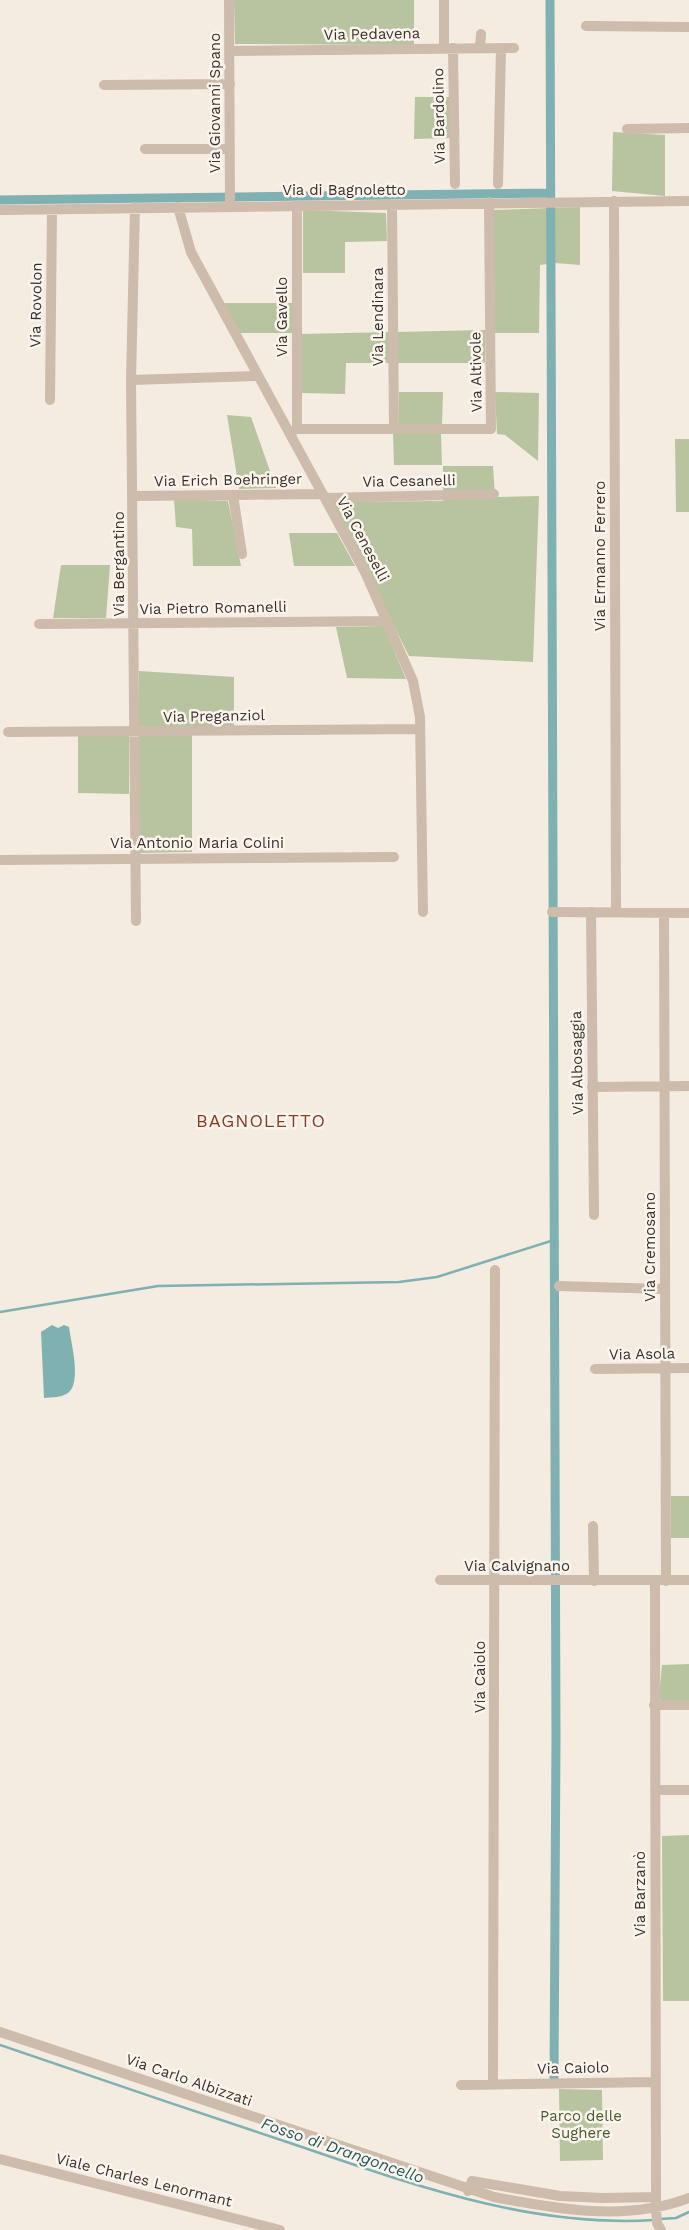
<svg xmlns="http://www.w3.org/2000/svg" width="689" height="2230" font-family="'Work Sans',sans-serif">
<style>
.green{fill:#b8c4a0}
.water{fill:#7fb0b2}
.lines{fill:none;stroke-linecap:round;stroke-linejoin:round}
.stream{stroke:#7fb0b2;stroke-width:2.5}
.canal{stroke:#7fb0b2;stroke-width:9}
.minor{stroke:#cdbbac;stroke-width:10}
.labels{text-anchor:middle;stroke-width:5;stroke-linejoin:round;paint-order:stroke}
.street-label{font-size:15px;fill:#3b302b;stroke:#fbf5ee}
.park-label{font-size:15px;fill:#4a5a2e;stroke:#fbf5ee}
.water-label{font-size:16px;font-style:italic;fill:#1f5a5e;stroke:#fbf5ee}
.quarter-label{font-size:18px;letter-spacing:1px;fill:#8c3b22;stroke:#fbf5ee}
</style>
<rect width="100%" height="100%" fill="#f4ebe1"/>
<path class="green" d="M234,0H414V45L235,44Z
M415,97H451V138L414,139Z
M613,132L665,135V196L612,191Z
M580,207V265L555,263L540,265L539,333H495L493,210Z
M303,210L386,213L387,241L345,242V273H303Z
M224,303H292L294,333H239Z
M485,330V363H346L345,394L301,393V334Z
M399,392H443L442,424L399,425Z
M495,392L539,393L538,461L505,435L497,434Z
M227,415L251,417L276,488L239,489Z
M393,432L441,433L442,465H394Z
M675,439H689V512H676Z
M443,466H493L495,497L539,496L533,662L409,656L332,502L443,501Z
M174,499L228,501L241,566H193L192,529L176,527Z
M289,533H337L355,566H294Z
M61,565H110L106,618H53Z
M384,626L406,679L347,678L336,627Z
M139,671L234,677V726H139Z
M139,734L192,735V852L138,853Z
M78,735H129V794L78,793Z
M671,1496H689V1538H671Z
M689,1664V1702H662L659,1697L662,1665Z
M689,1835V2001H663L662,1836Z
M559,2089L602,2090L603,2160L560,2161Z"/>
<path class="water" d="M52,1325L58,1328L64,1325L69,1327C71,1343 82,1383 68,1393C60,1398 53,1397 44,1398L41,1332Z"/>
<g class="lines">
<path class="stream" d="M0,1312L158,1286L399,1282L437,1277L554,1240
M0,2045C96,2078 191,2110 287,2142C406,2182 526,2228 654,2220
M660,2219L676,2218L689,2212"/>
<path class="canal" d="M550,0L556,1737L554,2079
M0,200L550,193"/>
<path class="minor" d="M229,0L230,206
M586,26L689,27
M444,48V0
M453,48L455,184
M480,48L481,34
M229,51L514,48
M104,85L230,84
M627,129L689,128
M145,149H230
M498,184L501,48
M614,201L616,912
M392,205L394,428
M135,207L131,380L136,921
M178,207L191,252L365,572L413,681L420,717L423,912
M0,210L689,201
M131,380L258,376
M50,400L52,210
M297,429V205
M289,432L297,429H491L489,202
M233,495L242,554
M134,496L323,494
M325,498L494,494
M39,624L387,621
M8,732L420,729
M0,860L394,857
M552,912L689,913
M591,912L594,1215
M664,913L666,1581
M592,1087L689,1086
M559,1286L664,1289
M595,1369L689,1368
M593,1526L594,1581
M440,1580H689
M655,1580L656,2208L657,2223L661,2230
M654,1705H689
M655,1790H689
M0,2032L494,2197C556,2209 628,2222 689,2198
M493,2084L495,1270
M461,2085L655,2082
M0,2159L280,2230
M468,2191L472,2181L560,2196L603,2198L656,2197"/>
</g>
<g class="labels">
<g class="street-label">
<text transform="translate(372 34) rotate(-1)" y="5">Via Pedavena</text>
<text transform="translate(215 103) rotate(-90)" y="5">Via Giovanni Spano</text>
<text transform="translate(439 116) rotate(-91)" y="5">Via Bardolino</text>
<text x="344" y="195">Via di Bagnoletto</text>
<text transform="translate(36 305) rotate(-89)" y="5">Via Rovolon</text>
<text transform="translate(282 317) rotate(-90)" y="5">Via Gavello</text>
<text transform="translate(378 317) rotate(-90)" y="5">Via Lendinara</text>
<text transform="translate(476 372) rotate(-91)" y="5">Via Altivole</text>
<text transform="translate(228 480) rotate(-1)" y="5">Via Erich Boehringer</text>
<text transform="translate(409 481) rotate(-1)" y="5">Via Cesanelli</text>
<text transform="translate(363 539) rotate(62)" y="5">Via Ceneselli</text>
<text transform="translate(600 556) rotate(-90)" y="5">Via Ermanno Ferrero</text>
<text transform="translate(119 564) rotate(-90)" y="5">Via Bergantino</text>
<text transform="translate(213 608) rotate(-1)" y="5">Via Pietro Romanelli</text>
<text transform="translate(214 716) rotate(-1)" y="5">Via Preganziol</text>
<text x="197" y="848">Via Antonio Maria Colini</text>
<text transform="translate(577 1063) rotate(-91)" y="5">Via Albosaggia</text>
<text transform="translate(650 1247) rotate(-90)" y="5">Via Cremosano</text>
<text transform="translate(642 1354) rotate(-1)" y="5">Via Asola</text>
<text x="517" y="1571">Via Calvignano</text>
<text transform="translate(480 1677) rotate(-90)" y="5">Via Caiolo</text>
<text transform="translate(640 1894) rotate(-90)" y="5">Via Barzanò</text>
<text transform="translate(573 2068) rotate(-1)" y="5">Via Caiolo</text>
<text transform="translate(189 2080) rotate(19)" y="5">Via Carlo Albizzati</text>
<text transform="translate(144 2180) rotate(14)" y="5">Viale Charles Lenormant</text>
</g>
<g class="park-label">
<text x="581" y="2121">Parco delle<tspan x="581" dy="17">Sughere</tspan></text>
</g>
<g class="water-label">
<text transform="translate(343 2150) rotate(19)" y="6">Fosso di Drangoncello</text>
</g>
<g class="quarter-label">
<text x="261" y="1127">BAGNOLETTO</text>
</g>
</g>
</svg>
